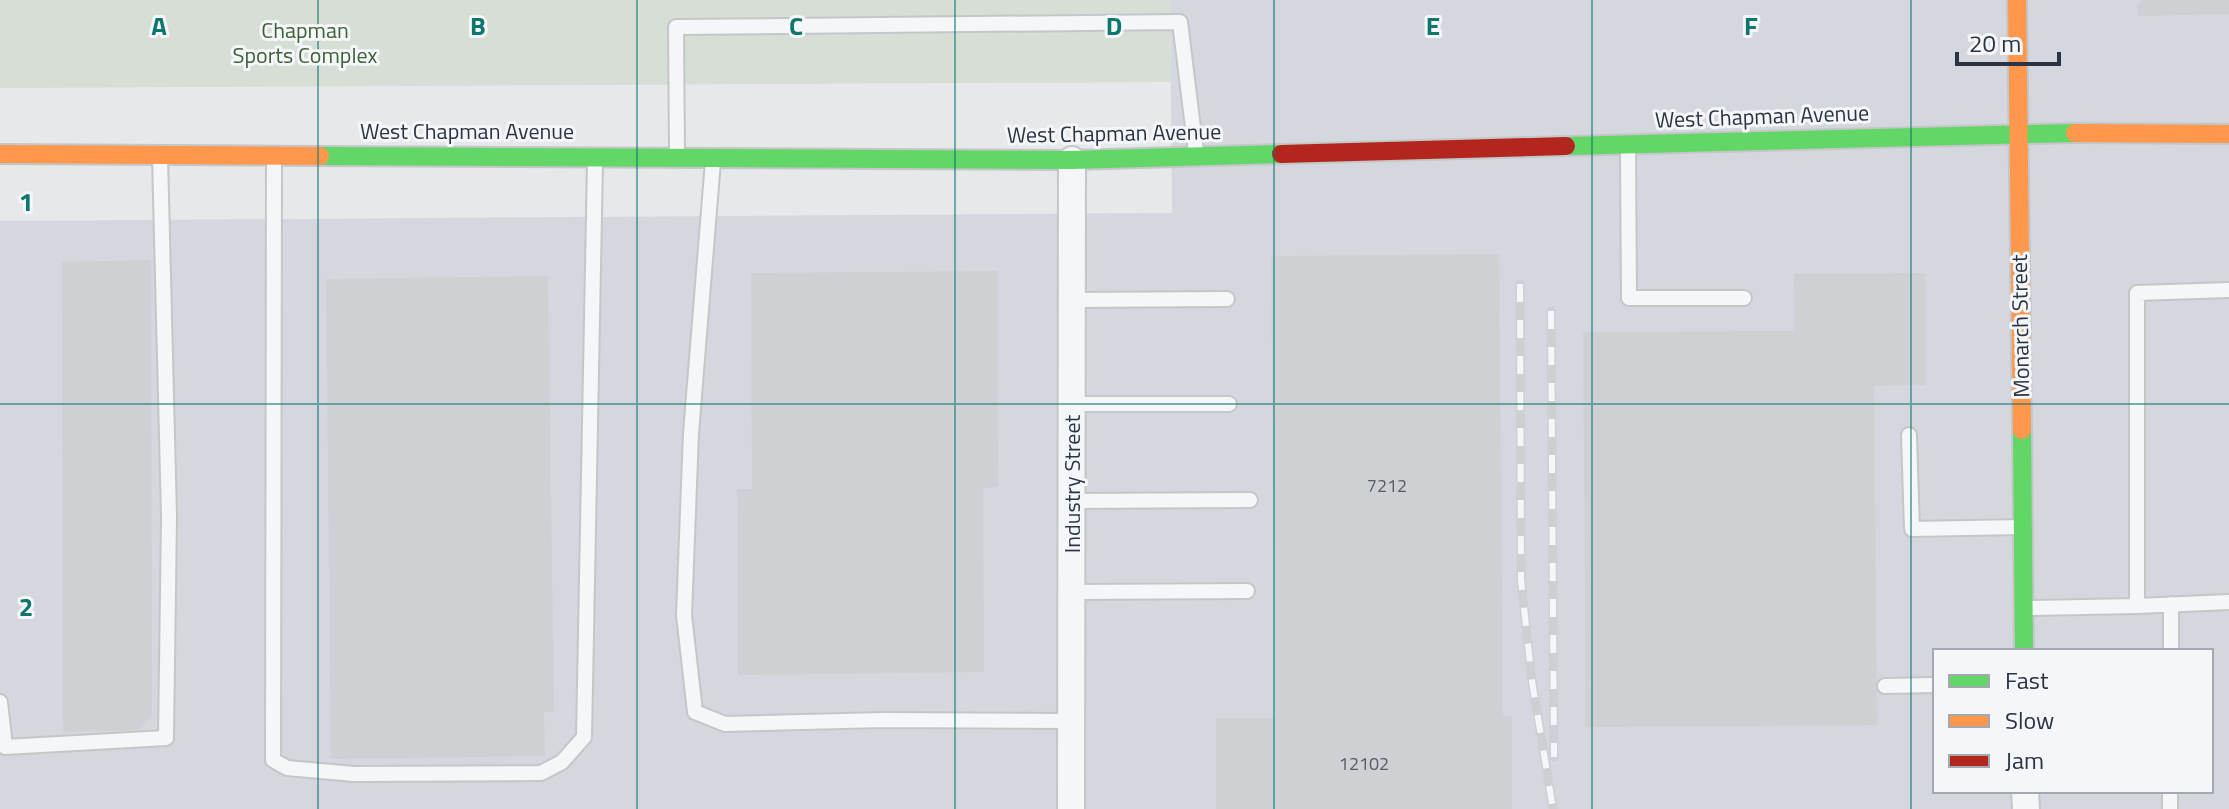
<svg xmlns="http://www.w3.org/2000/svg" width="2229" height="809" font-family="'Titillium Web',sans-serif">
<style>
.built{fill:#d4d7dd;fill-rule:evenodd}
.green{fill:#d6ded6}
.building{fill:#ced0d3}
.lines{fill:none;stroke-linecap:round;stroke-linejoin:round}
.lane-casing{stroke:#c4c6c8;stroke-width:18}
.street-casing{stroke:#c4c6c8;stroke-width:30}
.fast-casing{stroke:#c4c6c8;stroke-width:22}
.slow-casing{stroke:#c4c6c8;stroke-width:22}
.jam-casing{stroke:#c4c6c8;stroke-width:22}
.lane{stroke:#f5f6f7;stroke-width:14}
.street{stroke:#f5f6f7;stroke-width:26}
.fast{stroke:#63d668;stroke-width:18}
.slow{stroke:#ff974d;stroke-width:18}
.jam{stroke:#b3261e;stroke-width:18}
.rail-casing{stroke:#cecfd2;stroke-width:9}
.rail{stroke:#f4f6f9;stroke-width:6;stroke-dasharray:18;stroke-linecap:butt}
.grid{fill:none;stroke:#0f766e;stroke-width:2;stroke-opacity:0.55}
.labels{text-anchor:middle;stroke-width:6;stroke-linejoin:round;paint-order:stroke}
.number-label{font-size:18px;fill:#545c69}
.park-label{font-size:22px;fill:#3f6138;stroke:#f4f6f9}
.street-label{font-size:22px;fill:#2b3445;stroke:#f4f6f9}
.grid-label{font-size:26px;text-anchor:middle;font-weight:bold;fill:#0f766e;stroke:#f4f6f9;stroke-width:6;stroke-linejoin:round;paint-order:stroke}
</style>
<rect width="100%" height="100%" fill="#e6e8ea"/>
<path class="built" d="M1170,0H2229V809H0V221L1172,213ZM1935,651H2211V791H1935Z"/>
<path class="green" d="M0,0H1170L1171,82L0,88Z"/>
<path class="building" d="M2143,0H2229V14L2137,16V5Z
M1499,254L1503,716H1512V809H1216V718H1275L1271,256Z
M151,260L152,716L139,730L63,732L62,262Z
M997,271L998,487L983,488L984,672L738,675L737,489H752L751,273Z
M1925,273V385L1874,386L1877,725L1586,727L1583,332L1795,331L1794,274Z
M548,276L554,712H544L545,756L331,759L326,279Z"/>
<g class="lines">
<defs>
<path id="lane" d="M1628,148L1629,298H1744
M677,156L676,27L1180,22L1196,152
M274,159L273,760L287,768L354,774L541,773L562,762L584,737L595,162
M713,161L691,433L684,615L695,712L725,724L884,720L1071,721
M1072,300L1227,299
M1072,404H1229
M1909,435L1912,529L2022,527
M1071,501L1250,500
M1071,592L1247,591
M2137,606L2229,602
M2026,608L2137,606V293L2229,290
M2171,651V604
M1885,686L1935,685
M0,702L5,747L166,738L169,516L160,157
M2170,809V791"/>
<path id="street" d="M2025,791L2026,809
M1071,809L1072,160"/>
<path id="fast" d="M1566,146L2075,133
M320,156L1072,160L1281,154
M2022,430L2024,651"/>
<path id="slow" d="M2017,0L2022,430
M2075,133L2229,134
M0,154L320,156"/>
<path id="jam" d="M1281,154L1566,146"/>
</defs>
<use href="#lane" class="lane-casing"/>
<use href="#street" class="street-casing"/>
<use href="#fast" class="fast-casing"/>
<use href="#slow" class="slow-casing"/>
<use href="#jam" class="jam-casing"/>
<use href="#lane" class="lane"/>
<use href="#street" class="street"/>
<use href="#fast" class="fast"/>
<use href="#slow" class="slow"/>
<use href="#jam" class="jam"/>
<defs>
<path id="rail" d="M1520,284L1521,580L1532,681L1553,809
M1551,311L1554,757"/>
</defs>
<use href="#rail" class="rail-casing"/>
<use href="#rail" class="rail"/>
</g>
<path class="grid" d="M318,0V809M637,0V809M955,0V809M1274,0V809M1592,0V809M1911,0V809M0,404H2229"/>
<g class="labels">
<g class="number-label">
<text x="1387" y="492">7212</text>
<text x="1364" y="770">12102</text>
</g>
<g class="park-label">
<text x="305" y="38">Chapman<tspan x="305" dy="25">Sports Complex</tspan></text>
</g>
<g class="street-label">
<text transform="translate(1762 116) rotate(-2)" y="8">West Chapman Avenue</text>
<text x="467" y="139">West Chapman Avenue</text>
<text transform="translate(1114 133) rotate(-1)" y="8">West Chapman Avenue</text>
<text transform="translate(2020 326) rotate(-91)" y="8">Monarch Street</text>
<text transform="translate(1072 484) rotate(-90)" y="8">Industry Street</text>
</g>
</g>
<g class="grid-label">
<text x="159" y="35">A</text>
<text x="478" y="35">B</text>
<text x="796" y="35">C</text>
<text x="1114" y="35">D</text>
<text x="1433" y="35">E</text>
<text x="1751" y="35">F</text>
<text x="26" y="211">1</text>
<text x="26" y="616">2</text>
</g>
<rect x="1933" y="649" width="280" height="144" fill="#f4f6f9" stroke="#a4a8b1" stroke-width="2"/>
<rect x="1949" y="675" width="40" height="12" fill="#63d668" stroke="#a4a8b1" stroke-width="2"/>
<text x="2005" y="689" font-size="24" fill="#2b3445">Fast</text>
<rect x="1949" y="715" width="40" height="12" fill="#ff974d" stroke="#a4a8b1" stroke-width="2"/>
<text x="2005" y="729" font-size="24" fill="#2b3445">Slow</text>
<rect x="1949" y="755" width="40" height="12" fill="#b3261e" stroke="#a4a8b1" stroke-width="2"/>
<text x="2005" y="769" font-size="24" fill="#2b3445">Jam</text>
<path d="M1957 52v12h102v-12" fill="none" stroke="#2b3445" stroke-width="4"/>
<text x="1969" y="52" font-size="24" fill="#2b3445" stroke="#f4f6f9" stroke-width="6" paint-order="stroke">20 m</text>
</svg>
